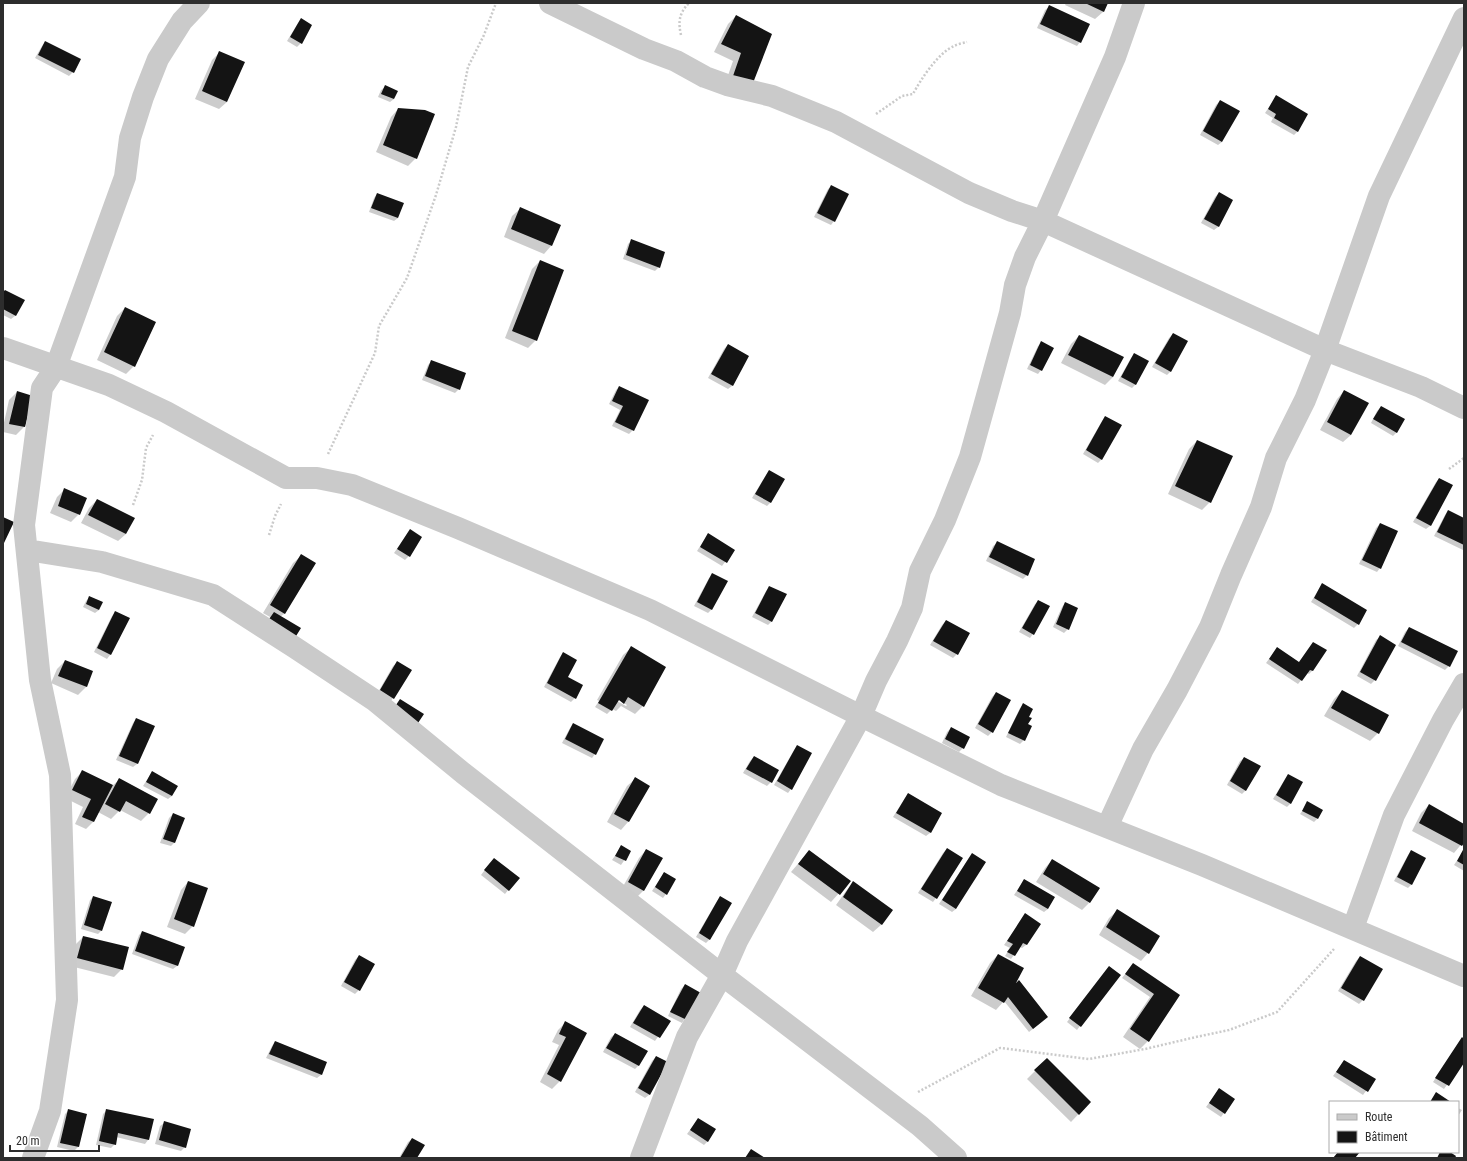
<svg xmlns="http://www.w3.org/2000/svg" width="1467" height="1161" font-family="'Roboto Condensed',sans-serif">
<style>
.shadow{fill:#0003;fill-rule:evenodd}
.building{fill:#141414}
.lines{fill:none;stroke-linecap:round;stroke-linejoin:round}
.path{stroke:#cacaca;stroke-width:2.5;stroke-dasharray:2 2;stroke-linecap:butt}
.minor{stroke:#cacaca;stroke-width:22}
</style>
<rect width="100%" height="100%" fill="#fff"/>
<path class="shadow" d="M1066,3H1107L1103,12L1095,19L1065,5Z
M1049,7L1080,42L1077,46L1037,28L1045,10Z
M736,16L752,83L725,84L733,61L714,52L728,24Z
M301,19V43L297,47L287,41L298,23Z
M45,42L73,72L69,76L35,58L42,46Z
M220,52L227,102L219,109L195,99L212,60Z
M385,87L394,99L390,102L378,97L381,90Z
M1276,97L1307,114L1297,132L1294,135L1271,122L1273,118L1265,113Z
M1220,101L1222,142L1218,145L1200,135L1216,105Z
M398,109L416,158L408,166L376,152L391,117Z
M832,186L834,221L831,225L814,217L828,189Z
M1219,193L1232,200L1218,227L1214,230L1201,223L1215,197Z
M377,194L398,218L394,221L369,212L374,198Z
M520,209L551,246L544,254L504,237L512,216Z
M631,241L659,267L655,271L623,259L628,244Z
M540,261L536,340L528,348L505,338L532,269Z
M3,292L23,300L15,316L11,319L3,315Z
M125,308L134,366L126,374L97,360L117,316Z
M1173,334L1187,342L1170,372L1167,375L1152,367L1169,338Z
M1079,336L1122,358L1113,377L1105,385L1061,363L1071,344Z
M1042,343L1041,370L1038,374L1027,369L1038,346Z
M728,345L748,356L732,386L728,389L708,378L724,349Z
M1135,354L1136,384L1132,388L1118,381L1131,358Z
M432,361L459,389L455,393L422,380L428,365Z
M619,387L633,430L629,434L612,426L620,410L609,404L616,390Z
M1344,391L1351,435L1343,442L1320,430L1337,399Z
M17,392L31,396L24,427L16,435L3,432V427L9,400Z
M1381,407L1397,432L1393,436L1371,423L1377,411Z
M1105,417L1102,459L1098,463L1083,454L1102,421Z
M1197,441L1210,502L1202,510L1168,494L1189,449Z
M769,471L770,503L767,506L752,498L766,475Z
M1439,479L1452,486L1430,526L1426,529L1413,522L1436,482Z
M64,490L79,514L71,522L50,513L57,497Z
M97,500L126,534L118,541L81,523L89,508Z
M1448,511L1464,519L1463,550L1434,536L1445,515Z
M1380,524V568L1377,572L1359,564L1376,528Z
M410,530L409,556L405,560L394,553Z
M708,534L734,550L722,566L697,551Z
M997,543L1027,575L1023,579L986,561L993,546Z
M301,556L314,564L284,614L263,629L270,617L263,613L293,563Z
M713,575L726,582L711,610L708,613L694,606L709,578Z
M1322,584L1358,624L1354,628L1311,602Z
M770,587L785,595L771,622L768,625L752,617L766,591Z
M90,597L99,610L95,613L83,607L86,601Z
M1039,601L1033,634L1030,638L1019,632L1035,604Z
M1065,603L1068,629L1064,633L1053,627L1062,607Z
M116,612L128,618L110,655L107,659L94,652L112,616Z
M946,621L957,654L953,658L930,645L942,625Z
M1409,628L1449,666L1445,670L1398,646L1405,632Z
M1380,637L1375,680L1371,684L1357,676L1376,640Z
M1313,643L1312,671L1309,674L1307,673L1298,684L1266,663L1274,652L1299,663Z
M631,648L643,706L635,714L621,706L616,711L612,709L607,714L595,707L599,701L597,700L623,655ZM617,699L627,705L626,706L617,701Z
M563,653L566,677L575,698L571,702L544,687L560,657Z
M65,661L92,672L86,687L78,695L51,683L57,669Z
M397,663L393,698L390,702L377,694L393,666Z
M1342,691L1378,733L1370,741L1324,716L1334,699Z
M996,693L992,732L988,736L975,728L992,697Z
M1023,705L1027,725L1024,740L1020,744L1006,737L1020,708Z
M136,719L154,726L137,764L133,767L116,760L133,723Z
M573,724L595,754L592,758L562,743L570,728Z
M951,728L963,748L959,752L942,743L947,732Z
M797,746L791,789L788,793L774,785L794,750Z
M754,757L771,782L767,786L743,773L750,761Z
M1244,758L1246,790L1242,794L1227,785L1240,761Z
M83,771L112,786L120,779L157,799L149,813L141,821L120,810L111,819L98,812L93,822L86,829L75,824L83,807L65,798L75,779Z
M152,772L172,796L168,799L143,786Z
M1288,775L1291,803L1287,807L1273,799L1285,779Z
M635,779L649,786L628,822L621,830L607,822L627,786Z
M908,794L941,814L930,833L926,836L893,817L905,798Z
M1308,803L1317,819L1314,822L1300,814Z
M1429,805L1464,825V841L1454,853L1412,831L1421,813Z
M173,814L183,818L174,843L171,846L160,843L169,818Z
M621,847L630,852L621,865L612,860Z
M947,849L936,898L933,902L918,893L943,853Z
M646,850L661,858L643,891L635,899L621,890L639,858Z
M1464,850V871L1454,865Z
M809,851L850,881L831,902L791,872Z
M1411,851L1412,884L1408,888L1394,881L1408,855Z
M969,858L956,909L952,912L939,904Z
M1052,860L1089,903L1082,910L1036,882L1045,868Z
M490,863L518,878L505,894L481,875Z
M664,873L666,894L663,898L652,891Z
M1024,880L1048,909L1044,912L1014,895Z
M188,882L193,926L185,934L167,927L181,890Z
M853,883L892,910L881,925L873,932L836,905L846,891Z
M93,897L101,931L98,934L81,929L90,900Z
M721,897L710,939L706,943L696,937L717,901Z
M1117,911L1148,953L1141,961L1099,935L1109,918Z
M1025,915L1040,924L1026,945L1022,948L1020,947L1011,959L1005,956L1010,948L1004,945Z
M142,932L184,947L177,966L173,969L132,954L139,935Z
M83,937L122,969L114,977L70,966L75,945Z
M998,955L1012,987L1043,1021L1029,1032L1004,1001L996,1010L971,996L990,963Z
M359,956V990L355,994L341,986L355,960Z
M1360,957L1363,1000L1359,1004L1338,991L1356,961Z
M1133,964L1179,996L1148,1041L1140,1049L1123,1037L1150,997L1122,978Z
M1109,967L1080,1026L1077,1030L1067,1022Z
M685,985L700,993L682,1023L668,1016L681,989Z
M644,1006L669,1021L655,1041L630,1027L640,1010Z
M565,1023L586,1033L560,1081L552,1089L540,1082L559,1045L552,1042L558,1030Z
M615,1034L646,1051L638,1066L635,1069L603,1052L611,1037Z
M1462,1038L1464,1040V1061L1444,1089L1433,1082Z
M275,1042L326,1063L321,1075L317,1078L266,1058L272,1046Z
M656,1057L667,1062L649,1095L645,1098L635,1092L652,1061Z
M1047,1059L1090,1102L1071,1122L1027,1079Z
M1344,1061L1374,1080L1363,1095L1333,1076Z
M1219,1089L1224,1113L1221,1117L1206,1107Z
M1458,1108L1462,1110L1458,1116Z
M69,1110L86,1115L78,1147L74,1151L57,1147L65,1114Z
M107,1110L152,1120L148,1140L145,1144L116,1137L115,1144L111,1148L96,1145L103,1114Z
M698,1119L708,1141L704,1145L687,1134Z
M164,1123L185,1147L181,1151L155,1144L160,1126Z
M412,1139L416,1158H399L408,1142Z"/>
<path class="building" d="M1085,3H1108L1104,12Z
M1049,5L1090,24L1081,43L1040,24Z
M736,15L772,34L753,83L733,76L741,53L721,44Z
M301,18L312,25L302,44L290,37Z
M45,41L81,59L74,73L38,55Z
M219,51L245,62L227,102L202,91Z
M385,85L398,91L394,99L381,94Z
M1276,95L1308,114L1298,132L1274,118L1276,114L1268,109Z
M1220,100L1240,111L1222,142L1203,131Z
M398,108L425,110L435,114L417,159L383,145Z
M831,185L849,194L835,222L817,213Z
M1219,192L1233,200L1219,227L1204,219Z
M377,193L404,203L398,218L371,208Z
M520,207L561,225L552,246L511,229Z
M631,239L665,252L660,268L626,255Z
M540,260L564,270L537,341L512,331Z
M5,290L25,300L16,316L3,309V292Z
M125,307L156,322L135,367L104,352Z
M1173,333L1188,341L1171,372L1155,363Z
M1079,335L1124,357L1113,377L1068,355Z
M1041,341L1054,348L1042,371L1030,365Z
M728,344L749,356L733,386L711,374Z
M1134,353L1149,361L1136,385L1121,377Z
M431,360L466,373L460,390L425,376Z
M619,386L649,400L634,431L615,422L623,406L612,401Z
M1344,390L1369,403L1351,435L1327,422Z
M17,391L33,396L25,427L9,424Z
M1381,406L1405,419L1397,433L1373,419Z
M1105,416L1122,425L1102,460L1086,450Z
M1197,440L1233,456L1211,503L1175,486Z
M769,470L785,479L771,503L755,494Z
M1439,478L1453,485L1431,526L1416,518Z
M64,488L87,498L80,515L58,506Z
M97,499L135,518L126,534L88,515Z
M1448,510L1464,518V545L1437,532Z
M3,517L14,522L4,543H3Z
M1380,523L1398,531L1381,569L1362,560Z
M410,529L422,537L410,557L397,549Z
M708,533L735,550L727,563L700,547Z
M997,541L1035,559L1028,576L989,557Z
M301,554L316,563L285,614L270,605Z
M712,573L728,581L712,610L697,602Z
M1322,583L1367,610L1359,625L1314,598Z
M769,586L787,594L772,622L755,613Z
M89,596L103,602L99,610L86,604Z
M1038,600L1050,606L1034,635L1022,628Z
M1065,602L1078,608L1069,630L1056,624Z
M115,611L130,618L111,655L97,648Z
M274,612L301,628L293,641L265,625Z
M946,620L970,633L958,655L933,641Z
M1409,627L1458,651L1450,667L1401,642Z
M1380,635L1396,645L1376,681L1360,672Z
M1313,642L1327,650L1313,671L1310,670L1302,681L1269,659L1277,647L1299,662Z
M631,646L666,667L644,707L628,697L624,704L619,700L612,711L598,703Z
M563,652L577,660L568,677L583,685L576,699L547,683Z
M65,660L93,671L87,687L58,676Z
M397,661L412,670L394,699L380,690Z
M1342,690L1389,715L1379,734L1331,708Z
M996,692L1011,700L993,733L978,724Z
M400,699L424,714L416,726L392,711Z
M1023,703L1033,709L1029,717L1032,718L1028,724L1032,726L1025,741L1008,733Z
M136,718L155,726L138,764L119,756Z
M573,723L604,739L596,755L565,739Z
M951,727L970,737L964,749L945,739Z
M797,745L812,753L792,790L777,781Z
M754,756L779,770L772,783L746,769Z
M1244,757L1261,766L1246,791L1230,781Z
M82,770L113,785L94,822L82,817L91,799L72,790Z
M152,771L178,786L172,796L146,782Z
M1288,774L1303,782L1291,804L1276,795Z
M635,777L650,786L629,822L614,814Z
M119,778L158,799L150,814L126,801L120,812L105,804Z
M908,793L942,813L931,833L896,813Z
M1307,801L1323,810L1318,819L1302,811Z
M1429,804L1464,824V843L1462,846L1419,823Z
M173,813L185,818L175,843L163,839Z
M621,845L631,851L626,861L615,856Z
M947,848L963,858L937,899L921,889Z
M1464,848V865L1457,861Z
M646,849L663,858L644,891L628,882Z
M809,850L851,881L840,895L798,864Z
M1411,850L1426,858L1412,885L1397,877Z
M972,853L986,862L956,909L942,900Z
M494,858L520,878L509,891L484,870Z
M1052,859L1100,888L1090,903L1043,874Z
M664,872L676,879L667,895L655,887Z
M1024,879L1055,897L1048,909L1017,891Z
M188,881L208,888L194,927L174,919Z
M853,881L893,910L882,925L843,897Z
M93,896L112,902L102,931L84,925Z
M720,896L732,903L710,940L699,933Z
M1117,909L1160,936L1149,954L1106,927Z
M1025,913L1041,924L1027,945L1023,943L1015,956L1007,952L1013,944L1007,941Z
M142,931L185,947L178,966L135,951Z
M83,936L129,947L123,970L77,958Z
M998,954L1024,968L1016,983L1019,980L1048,1017L1033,1029L1008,997L1004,1003L978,988Z
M359,955L375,964L360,991L344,982Z
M1360,956L1383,969L1364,1001L1341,988Z
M1133,963L1180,995L1149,1042L1130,1029L1154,994L1125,974Z
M1109,966L1121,975L1081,1027L1069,1018Z
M685,984L701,993L687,1020L670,1012Z
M644,1005L671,1021L660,1038L633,1023Z
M565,1021L587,1033L561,1082L547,1074L566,1037L559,1034Z
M615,1033L648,1051L639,1066L606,1048Z
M1462,1037L1464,1039V1063L1449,1086L1435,1078Z
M275,1041L327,1062L322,1075L269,1054Z
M656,1056L668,1062L650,1095L638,1088Z
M1047,1058L1091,1102L1079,1115L1034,1070Z
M1344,1060L1376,1079L1368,1092L1336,1072Z
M1219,1088L1235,1099L1225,1114L1209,1103Z
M1436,1092L1451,1102H1430Z
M68,1109L87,1114L79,1147L60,1143Z
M106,1109L154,1119L149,1140L118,1133L116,1145L99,1141Z
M698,1118L716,1129L708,1142L690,1130Z
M164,1121L191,1129L186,1148L159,1140Z
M412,1138L425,1145L417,1158H400Z
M751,1149L765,1158H745Z
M1338,1152H1360L1355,1158H1333Z
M1440,1152H1450L1456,1156L1455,1158H1437Z"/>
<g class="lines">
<path class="path" d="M681,35C678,22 679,13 689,3
M876,114L902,96L913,94C921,79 938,53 954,46C958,44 963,43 967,42
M328,454L375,353L379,326L407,278L436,195L456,127L468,67L484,35L496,3
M1449,469L1464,458
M133,505L142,480L146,448L153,435
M269,535L275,516L281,504
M918,1092L1000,1048L1089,1059L1145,1049L1196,1037L1229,1030L1277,1012L1334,949"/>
<path class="minor" d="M550,3L644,49L676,61L705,77L727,85L772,96L836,122L969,193L1012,211L1043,221L1325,350L1421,387L1464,408
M3,348L109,385L166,412L286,478H317L352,485L458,528L650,610L861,716L1001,785L1202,865L1464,976
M27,550L102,562L213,595L294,647L374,700L463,773L722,975L920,1126L956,1158
M1107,827L1143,749L1177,690L1210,627L1231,575L1261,507L1276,458L1305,400L1325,350L1379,196L1464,18
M1353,928L1394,815L1443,720L1464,684
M33,1158L50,1111L67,1000L60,775L40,680L24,525L42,388L56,367L125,177L130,138L143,97L158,59L182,21L199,3
M641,1158L687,1037L722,975L737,941L861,716L876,681L897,641L912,608L920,571L945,520L970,457L1010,313L1015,285L1025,257L1043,221L1115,57L1134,3"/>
</g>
<rect width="1467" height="1161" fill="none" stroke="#2d2d2d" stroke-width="8"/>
<rect x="1329" y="1101" width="130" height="52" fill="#ffffff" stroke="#ababab"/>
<rect x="1337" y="1114" width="20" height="6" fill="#cacaca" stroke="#ababab"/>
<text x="1365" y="1121" font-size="12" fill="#2d2d2d">Route</text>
<rect x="1337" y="1131" width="20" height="12" fill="#141414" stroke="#ababab"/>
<text x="1365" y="1141" font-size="12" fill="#2d2d2d">Bâtiment</text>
<path d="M10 1145v6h89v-6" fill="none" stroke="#2d2d2d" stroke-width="2"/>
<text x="16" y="1145" font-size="12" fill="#2d2d2d" stroke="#ffffff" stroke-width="3" paint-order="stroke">20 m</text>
</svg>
